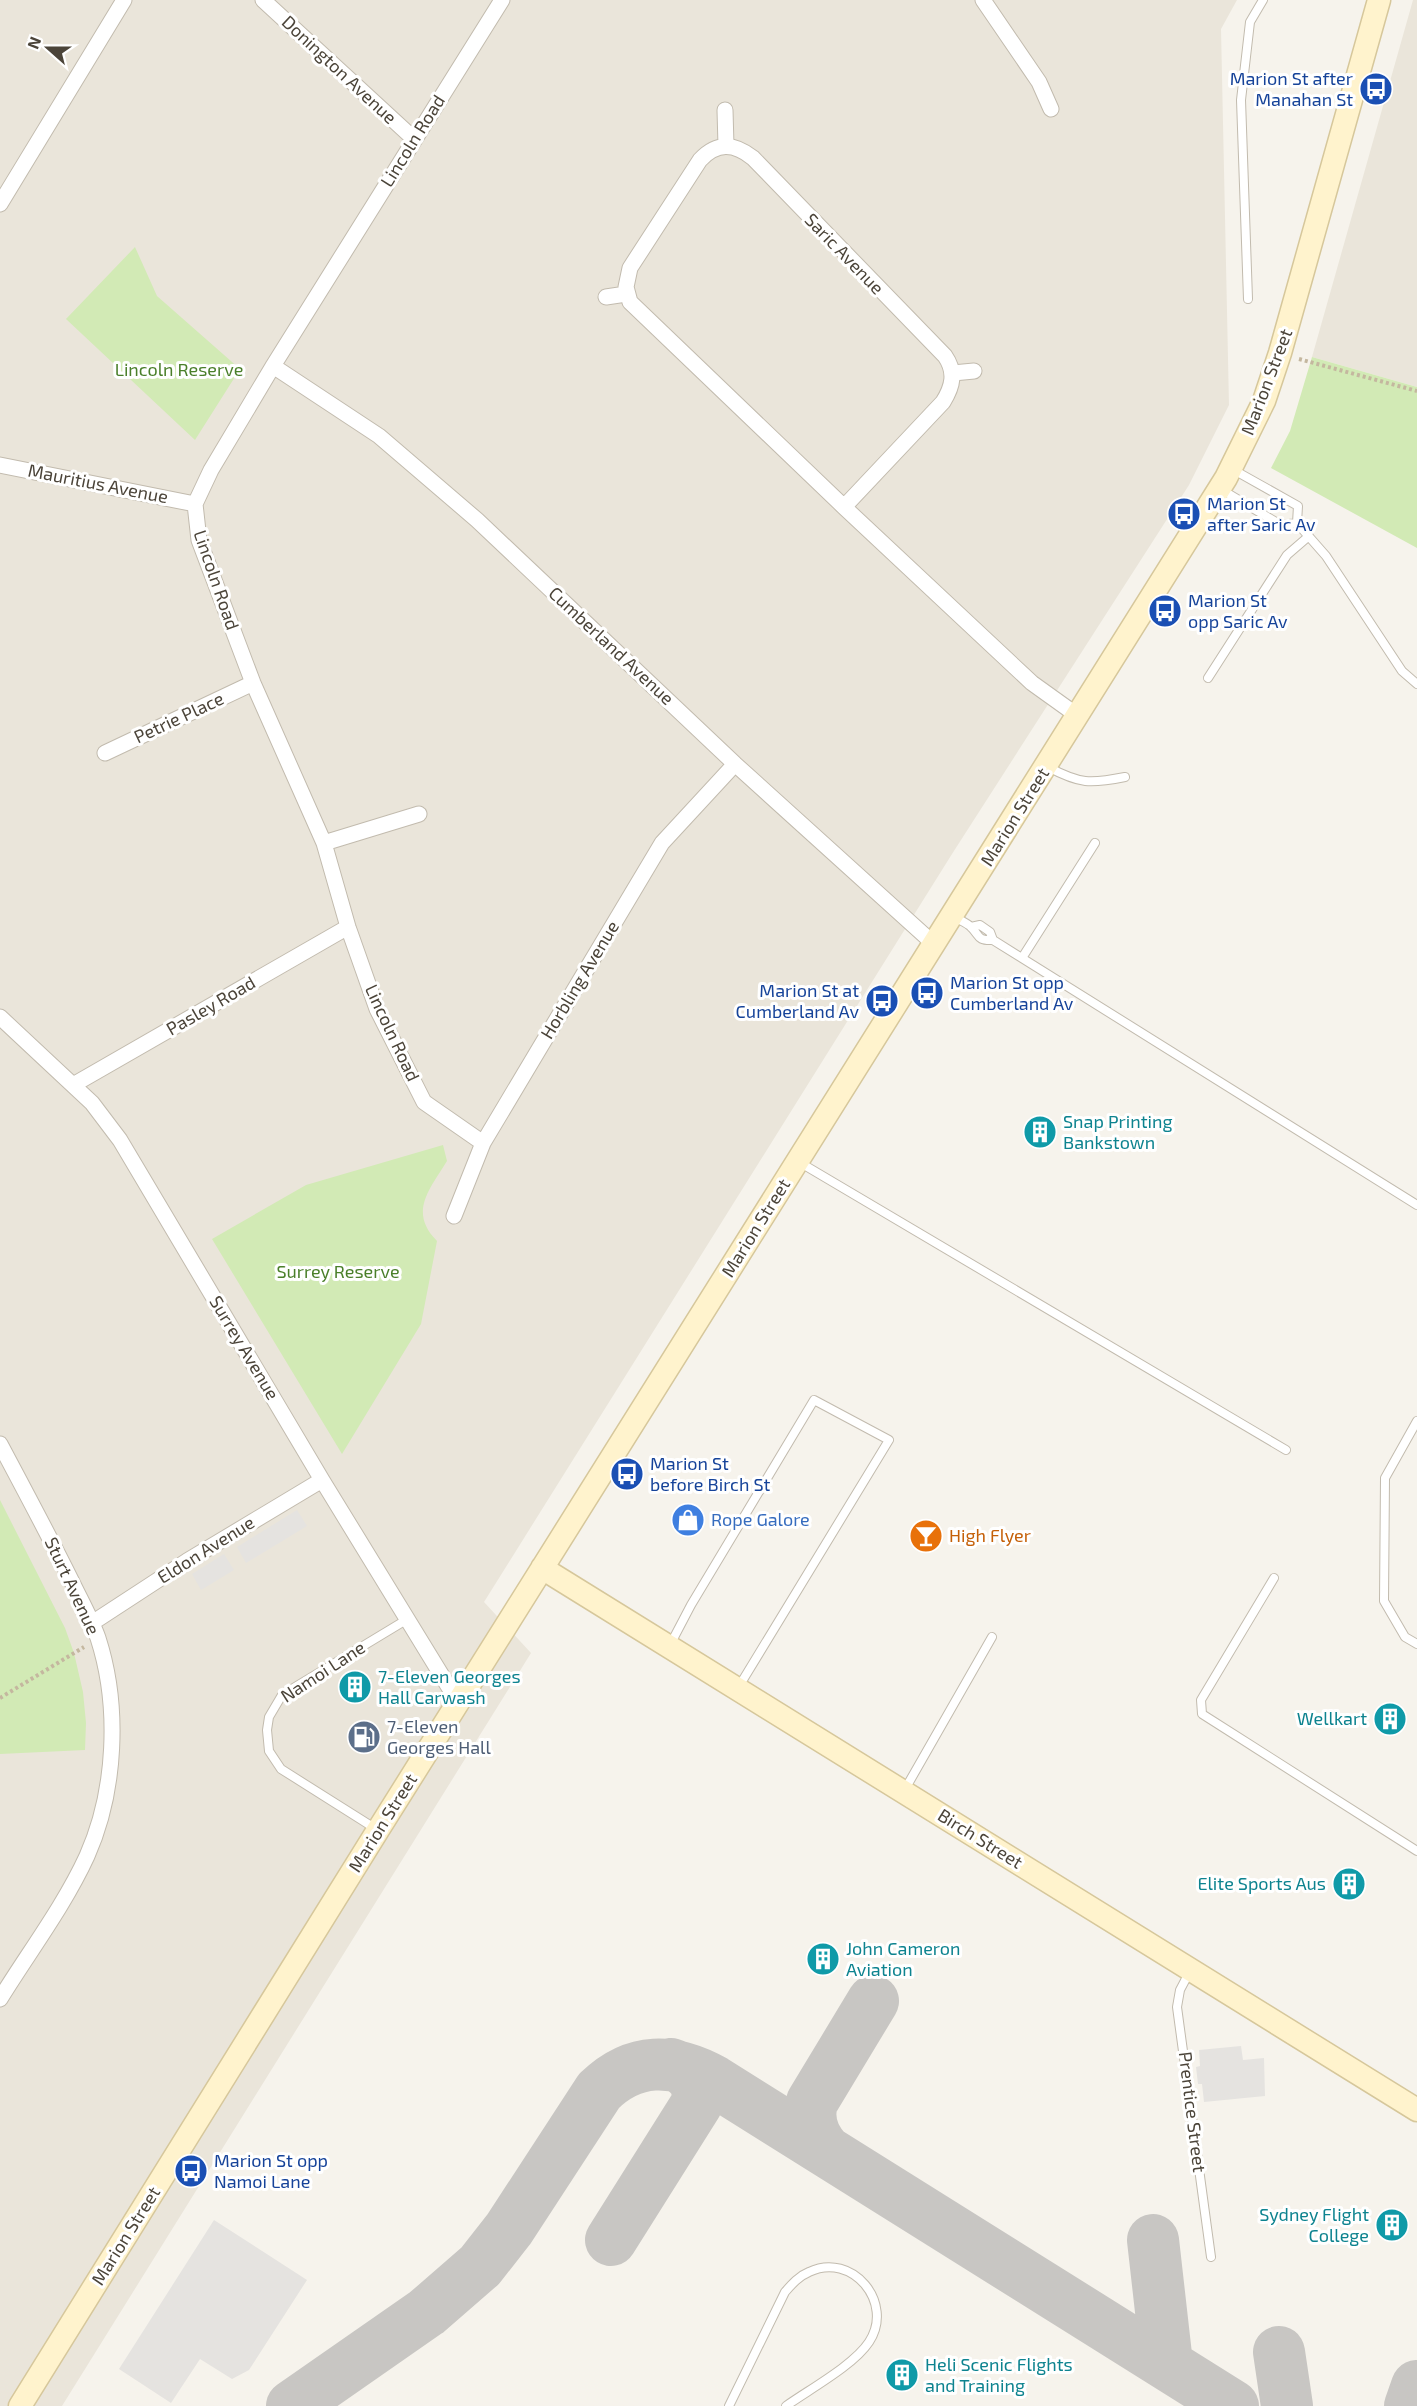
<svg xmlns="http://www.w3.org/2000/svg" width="1417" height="2406" font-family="'Exo 2',sans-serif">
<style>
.residential{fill:#eae5da}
.green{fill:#d2eab5}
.parking{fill:#e5e3e0}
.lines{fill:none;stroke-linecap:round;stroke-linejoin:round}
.taxiway{stroke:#c8c6c3;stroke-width:52}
.lane-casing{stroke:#c2bbae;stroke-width:10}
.street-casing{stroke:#c2bbae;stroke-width:17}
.secondary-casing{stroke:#d6c79b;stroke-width:25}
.path{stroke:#c4b79f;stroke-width:4;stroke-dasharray:3 3;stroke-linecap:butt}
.lane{stroke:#fff;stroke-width:8}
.street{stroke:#fff;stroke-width:15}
.secondary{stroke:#fff3cd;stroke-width:22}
.labels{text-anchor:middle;stroke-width:6;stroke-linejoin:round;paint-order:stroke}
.street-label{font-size:18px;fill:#4b4439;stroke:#fff}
.transit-label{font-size:18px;fill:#164399;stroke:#fff;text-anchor:start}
.park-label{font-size:18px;fill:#4a7f2a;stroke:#fff}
.culture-label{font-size:18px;fill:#0d838f;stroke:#fff;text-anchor:start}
.shop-label{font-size:18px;fill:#366cbe;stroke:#fff;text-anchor:start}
.food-label{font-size:18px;fill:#c56008;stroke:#fff;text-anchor:start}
.service-label{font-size:18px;fill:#4e5e75;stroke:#fff;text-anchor:start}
</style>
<rect width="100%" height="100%" fill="#f6f3ec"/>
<path class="residential" d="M0,0H1237L1221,29L1229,405L1189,485L952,854L484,1602L531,1653L62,2406H0Z
M1413,0H1417V387L1312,357Z"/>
<path class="green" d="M135,247L157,296L240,369L195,440L66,319Z
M1312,357L1417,387V548L1271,468L1290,431Z
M443,1145L447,1161C430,1189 408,1212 437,1241L421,1324L342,1454L212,1239L306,1185Z
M0,1500L65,1628L74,1653L83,1692L86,1723L85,1750L0,1754Z"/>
<path class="parking" d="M297,1510L307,1526L246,1563L237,1547Z
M224,1554L234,1570L201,1590L192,1574Z
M1241,2046L1243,2060L1264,2058L1265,2096L1204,2102L1202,2084H1198L1196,2067L1200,2066L1199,2050Z
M214,2220L307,2280L249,2370L232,2379L200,2359L171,2403L119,2369Z"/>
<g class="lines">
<path class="taxiway" d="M826,2151C813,2137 807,2121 812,2102L873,2001
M611,2240L696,2105C702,2085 690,2070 671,2064
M1153,2240L1167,2364
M1279,2352L1287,2406
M292,2406L427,2312L480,2266L509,2229L599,2091C634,2057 673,2058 714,2081L1233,2406
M1410,2406L1417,2386"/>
<defs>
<path id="lane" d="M1248,299L1241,100L1250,22L1263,0
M1222,490L1281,525L1297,523L1298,506L1232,469
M1297,523L1326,556L1402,671L1417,684
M1208,678L1287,555L1309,536
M1048,767C1080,784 1090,784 1125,777
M952,916C958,919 965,922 970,926C980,935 976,941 993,940L1417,1205
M971,927L980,925L990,932L993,940
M1022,958L1095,843
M799,1162L1286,1450
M1417,1421L1385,1478L1384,1601L1405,1637L1417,1644
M1274,1578L1201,1700L1202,1714L1417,1851
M670,1645L691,1605L814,1400L889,1440L738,1688
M904,1791L992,1637
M376,1829L281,1769L269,1751L267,1730L269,1717L282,1695L406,1620
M1190,1971L1180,1990L1177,2007L1211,2257
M729,2406L785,2292C792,2284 799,2276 809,2272C852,2251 895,2303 869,2342C854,2365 810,2389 786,2406"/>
<path id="street" d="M263,0L414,139
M983,0L1039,82L1051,109
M725,110L726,146
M0,204L124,0
M606,297L626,294
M273,366L379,436L477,520L735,764L934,944
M953,373L974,371
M0,465L195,504
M844,507L943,402C953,386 956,372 945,356L753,158C734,143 717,142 700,160L630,268L626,287L630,302L844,507L1032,683L1078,716
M105,753L253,683
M324,843L419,814
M0,1017L92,1103L120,1140L322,1480L458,1702
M73,1085L348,927
M483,1143L424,1102L377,1009L348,927L324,843L253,683L199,540L195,504L211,470L273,366L502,0
M454,1216L483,1143L662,843L735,764
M0,1444C24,1489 48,1534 71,1580C80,1599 91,1618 98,1638C120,1706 116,1791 87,1856C64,1906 29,1952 0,1999
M92,1623L187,1561L322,1480"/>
<path id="secondary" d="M542,1568L1417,2110
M20,2406L378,1830L1226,478L1264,401L1280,353L1379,0"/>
</defs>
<use href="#lane" class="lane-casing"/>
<use href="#street" class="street-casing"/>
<use href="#secondary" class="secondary-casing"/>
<path class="path" d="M1299,359L1417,391
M0,1698L84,1647"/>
<use href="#lane" class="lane"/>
<use href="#street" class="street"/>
<use href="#secondary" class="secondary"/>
</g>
<defs>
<symbol id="bus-disc" viewBox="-11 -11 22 22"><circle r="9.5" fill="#1a4fb4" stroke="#fff"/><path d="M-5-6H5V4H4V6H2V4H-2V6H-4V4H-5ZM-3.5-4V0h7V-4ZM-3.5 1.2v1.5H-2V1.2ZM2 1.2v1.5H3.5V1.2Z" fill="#fff"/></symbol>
<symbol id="building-disc" viewBox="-11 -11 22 22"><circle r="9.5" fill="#0f9aa8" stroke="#fff"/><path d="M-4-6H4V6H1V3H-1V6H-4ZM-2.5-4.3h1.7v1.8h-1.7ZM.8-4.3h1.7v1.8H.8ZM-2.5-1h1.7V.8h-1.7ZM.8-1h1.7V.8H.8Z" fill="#fff"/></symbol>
<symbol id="shop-disc" viewBox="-11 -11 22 22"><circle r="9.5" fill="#3f7fe0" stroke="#fff"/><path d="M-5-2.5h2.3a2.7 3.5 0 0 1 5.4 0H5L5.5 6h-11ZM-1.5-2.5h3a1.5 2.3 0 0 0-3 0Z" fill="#fff"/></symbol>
<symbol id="bar-disc" viewBox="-11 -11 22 22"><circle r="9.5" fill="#e8710a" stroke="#fff"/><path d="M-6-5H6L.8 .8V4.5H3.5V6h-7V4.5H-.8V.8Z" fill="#fff"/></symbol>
<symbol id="fuel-disc" viewBox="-11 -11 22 22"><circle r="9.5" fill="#5c6f8a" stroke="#fff"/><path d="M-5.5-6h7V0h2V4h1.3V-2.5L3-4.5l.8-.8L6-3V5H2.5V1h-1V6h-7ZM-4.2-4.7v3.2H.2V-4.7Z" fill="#fff"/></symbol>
</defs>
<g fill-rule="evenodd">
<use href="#bus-disc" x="1357" y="70" width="38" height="38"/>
<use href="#bus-disc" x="1165" y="495" width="38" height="38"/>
<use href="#bus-disc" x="1146" y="592" width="38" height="38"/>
<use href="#bus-disc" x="908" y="974" width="38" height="38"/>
<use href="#bus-disc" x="863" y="982" width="38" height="38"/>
<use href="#building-disc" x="1021" y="1113" width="38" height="38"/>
<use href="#bus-disc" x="608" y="1455" width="38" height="38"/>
<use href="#shop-disc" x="669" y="1501" width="38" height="38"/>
<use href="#bar-disc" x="907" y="1517" width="38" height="38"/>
<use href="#building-disc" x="336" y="1668" width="38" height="38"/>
<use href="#building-disc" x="1371" y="1700" width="38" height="38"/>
<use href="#fuel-disc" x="345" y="1718" width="38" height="38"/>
<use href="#building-disc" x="1330" y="1865" width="38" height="38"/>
<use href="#building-disc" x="804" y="1940" width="38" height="38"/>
<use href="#bus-disc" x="172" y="2152" width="38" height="38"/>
<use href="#building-disc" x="1373" y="2206" width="38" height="38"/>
<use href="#building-disc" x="883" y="2356" width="38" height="38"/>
</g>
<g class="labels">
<g class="street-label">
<text transform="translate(339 70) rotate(43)" y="6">Donington Avenue</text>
<text transform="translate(413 141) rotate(-58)" y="6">Lincoln Road</text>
<text transform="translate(844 254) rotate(46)" y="6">Saric Avenue</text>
<text transform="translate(1267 382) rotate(-69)" y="6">Marion Street</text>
<text transform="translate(98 484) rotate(11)" y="6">Mauritius Avenue</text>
<text transform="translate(216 580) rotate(71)" y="6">Lincoln Road</text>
<text transform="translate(611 646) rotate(43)" y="6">Cumberland Avenue</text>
<text transform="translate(179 718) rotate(-25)" y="6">Petrie Place</text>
<text transform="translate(1015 817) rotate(-58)" y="6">Marion Street</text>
<text transform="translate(580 980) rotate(-59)" y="6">Horbling Avenue</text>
<text transform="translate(211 1006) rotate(-30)" y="6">Pasley Road</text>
<text transform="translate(392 1033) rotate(65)" y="6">Lincoln Road</text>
<text transform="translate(756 1228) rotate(-58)" y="6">Marion Street</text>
<text transform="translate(244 1348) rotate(59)" y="6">Surrey Avenue</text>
<text transform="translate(206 1550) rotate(-32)" y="6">Eldon Avenue</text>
<text transform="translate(72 1586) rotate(65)" y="6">Sturt Avenue</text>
<text transform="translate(323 1672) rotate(-33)" y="6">Namoi Lane</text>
<text transform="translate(383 1823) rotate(-58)" y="6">Marion Street</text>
<text transform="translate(980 1839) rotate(32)" y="6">Birch Street</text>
<text transform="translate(1192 2112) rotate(83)" y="6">Prentice Street</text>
<text transform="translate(126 2236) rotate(-58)" y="6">Marion Street</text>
</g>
<g class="transit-label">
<text x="1353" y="85" text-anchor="end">Marion St after<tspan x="1353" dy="21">Manahan St</tspan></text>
<text x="1207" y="510">Marion St<tspan x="1207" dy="21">after Saric Av</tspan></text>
<text x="1188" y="607">Marion St<tspan x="1188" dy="21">opp Saric Av</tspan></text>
<text x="950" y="989">Marion St opp<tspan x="950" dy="21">Cumberland Av</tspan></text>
<text x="859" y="997" text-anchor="end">Marion St at<tspan x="859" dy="21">Cumberland Av</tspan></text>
<text x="650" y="1470">Marion St<tspan x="650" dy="21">before Birch St</tspan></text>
<text x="214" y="2167">Marion St opp<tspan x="214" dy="21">Namoi Lane</tspan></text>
</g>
<g class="park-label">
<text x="179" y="376">Lincoln Reserve</text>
<text x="338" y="1278">Surrey Reserve</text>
</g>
<g class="culture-label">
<text x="1063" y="1128">Snap Printing<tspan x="1063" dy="21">Bankstown</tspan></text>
<text x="378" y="1683">7-Eleven Georges<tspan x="378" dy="21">Hall Carwash</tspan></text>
<text x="1367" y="1725" text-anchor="end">Wellkart</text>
<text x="1326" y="1890" text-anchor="end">Elite Sports Aus</text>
<text x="846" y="1955">John Cameron<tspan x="846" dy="21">Aviation</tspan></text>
<text x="1369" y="2221" text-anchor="end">Sydney Flight<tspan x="1369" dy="21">College</tspan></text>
<text x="925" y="2371">Heli Scenic Flights<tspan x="925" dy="21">and Training</tspan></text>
</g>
<g class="shop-label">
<text x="711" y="1526">Rope Galore</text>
</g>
<g class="food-label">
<text x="949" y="1542">High Flyer</text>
</g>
<g class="service-label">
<text x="387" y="1733">7-Eleven<tspan x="387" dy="21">Georges Hall</tspan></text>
</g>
</g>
<g transform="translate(48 48) rotate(291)" stroke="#ffffff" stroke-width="4.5" paint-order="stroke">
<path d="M0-4.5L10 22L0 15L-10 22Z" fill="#4b4439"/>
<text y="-9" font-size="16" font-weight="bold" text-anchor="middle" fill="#4b4439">N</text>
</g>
</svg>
